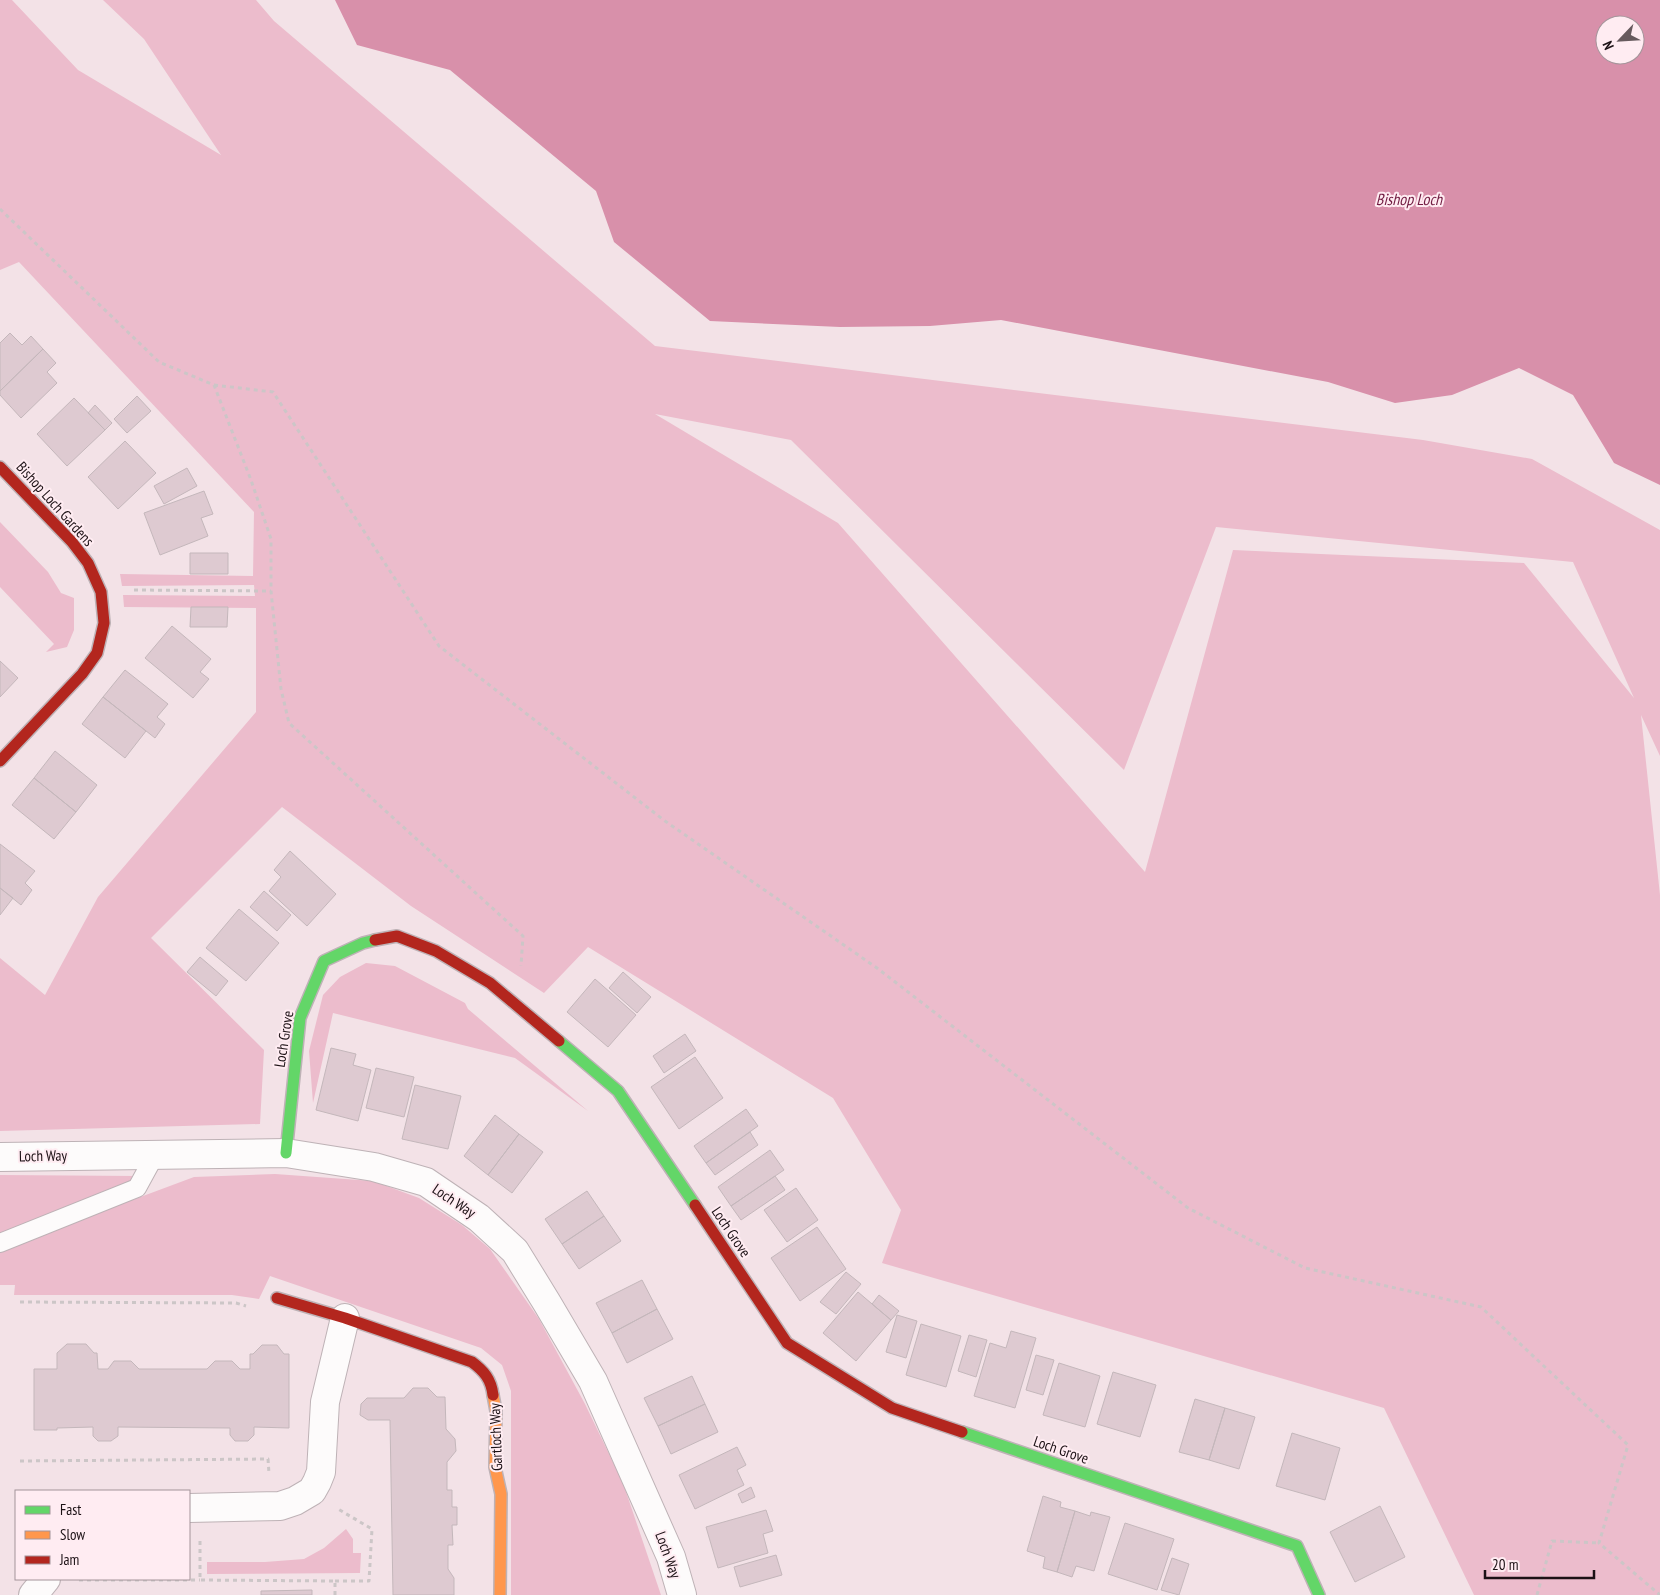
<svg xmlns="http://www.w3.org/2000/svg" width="1660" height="1595" font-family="'PT Sans Narrow',sans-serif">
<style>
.green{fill:#ecbccc;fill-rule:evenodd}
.water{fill:#d890aa;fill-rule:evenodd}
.building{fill:#decad1;stroke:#c4b7bb}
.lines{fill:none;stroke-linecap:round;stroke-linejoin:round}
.lane-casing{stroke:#beb2b6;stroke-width:20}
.street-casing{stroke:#beb2b6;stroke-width:30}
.fast-casing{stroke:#beb2b6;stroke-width:14}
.slow-casing{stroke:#beb2b6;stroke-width:14}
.jam-casing{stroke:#beb2b6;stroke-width:14}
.path{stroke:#ccc6c7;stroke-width:3;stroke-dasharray:4 4;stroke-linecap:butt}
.lane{stroke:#fdfbfb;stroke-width:18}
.street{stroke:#fdfbfb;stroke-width:28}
.fast{stroke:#63d668;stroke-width:11}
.slow{stroke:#ff974d;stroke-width:11}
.jam{stroke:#b3261e;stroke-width:11}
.labels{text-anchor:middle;stroke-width:4;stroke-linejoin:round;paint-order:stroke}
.street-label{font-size:15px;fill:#1c1115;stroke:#ffecf2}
.water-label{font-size:16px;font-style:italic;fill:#711b41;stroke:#ffecf2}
</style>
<rect width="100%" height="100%" fill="#f3e2e7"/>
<path class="green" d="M0,0H12L78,70L221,155L144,39L103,0H256L274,21L655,346L1423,440L1532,459L1660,530V756L1641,715L1660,895V1595H1474L1384,1408L882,1263L901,1210L833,1098L588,947L544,993L411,906L282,807L151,938L264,1050L260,1124L0,1131V958L45,995L98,897L256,712V608L124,607L123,595L255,596L254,585L122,586L120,574L253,576L254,512L19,262L0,270ZM655,414L791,440L1124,770L1216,527L1573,562L1634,698L1524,563L1233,550L1145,872L838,523Z
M0,522L48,572L61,593L74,598V630L67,647L46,652L54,644L0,587Z
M366,963L395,966L465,1003L468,1009L588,1111L515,1058L333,1013L313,1103L309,1051L323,995L340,977Z
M275,1174L373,1181L419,1198L462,1225L490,1249L539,1319L585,1404L623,1483L661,1595H511V1391L502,1365L481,1348L270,1276L259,1299L232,1295H14L15,1285H0V1248L17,1243L194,1177Z
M0,1175L136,1176L131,1186L0,1234Z
M346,1529L353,1539V1553H361L360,1573L207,1574V1562H265L304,1559L324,1548Z"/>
<path class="water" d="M335,0H1660V485L1614,463L1573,395L1519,368L1452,395L1395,403L1328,382L1001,320L930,326L840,327L710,321L614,242L596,191L450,70L357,45ZM1605,25H1635V55H1605Z"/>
<path class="building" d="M10,333L22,345L31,336L43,349L0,391V343Z
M43,349L56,363L47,372L57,383L21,418L0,395V391Z
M137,396L151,411L127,433L114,419Z
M74,398L105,430L67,466L37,434Z
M95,405L112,423L105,430L88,413Z
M125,441L156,473L118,509L88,477Z
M187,468L197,486L164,504L154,486Z
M204,491L213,514L201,518L208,536L160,555L144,513Z
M190,553H228V574H190Z
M191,607H228L227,627H190Z
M172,626L211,659L200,672L209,679L193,698L145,658Z
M0,661L18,678L0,697Z
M125,670L168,704L157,717L165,724L155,738L103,697Z
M103,697L146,731L125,758L82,724Z
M55,751L97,785L76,812L34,778Z
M34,778L76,812L54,839L12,805Z
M0,844L35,871L25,883L32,890L21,905L0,888Z
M290,851L336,894L307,926L269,891L281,877L274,870Z
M0,888L13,898L0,915Z
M264,891L291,915L277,931L250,907Z
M239,909L279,943L246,981L206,948Z
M200,957L228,981L216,996L187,972Z
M623,972L651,997L637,1013L609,988Z
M595,979L636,1015L608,1047L567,1012Z
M685,1034L696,1051L664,1073L653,1056Z
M331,1048L356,1054L353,1065L371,1070L358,1121L316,1110Z
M695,1057L723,1098L679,1129L651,1087Z
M376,1068L414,1077L404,1117L366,1108Z
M415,1085L461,1096L448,1149L402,1139Z
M746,1109L758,1126L706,1163L694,1146Z
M495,1115L519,1134L488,1175L464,1156Z
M750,1132L758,1145L715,1175L706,1163Z
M519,1134L543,1152L512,1193L488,1175Z
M770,1150L784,1170L731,1206L718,1187Z
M775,1176L785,1190L741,1220L731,1206Z
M796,1188L818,1220L787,1242L764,1210Z
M587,1191L604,1216L562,1244L545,1219Z
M604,1216L621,1241L579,1269L562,1244Z
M817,1227L846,1269L800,1301L771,1258Z
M846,1272L861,1284L836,1314L820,1302Z
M642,1280L657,1309L612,1333L596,1303Z
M858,1292L891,1320L856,1361L823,1333Z
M879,1295L899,1311L891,1320L872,1304Z
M657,1309L673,1339L627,1363L612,1333Z
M897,1315L917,1321L906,1358L886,1352Z
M921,1324L961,1336L946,1387L906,1375Z
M1011,1331L1036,1338L1015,1408L974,1396L990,1343L1006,1348Z
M969,1335L987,1340L976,1377L958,1371Z
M67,1344H86L94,1353H97L98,1369H108L114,1361H131L139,1369H207L215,1361H232L240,1369H250V1354H253L262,1345H277L284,1354H289V1428L254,1427V1435L248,1441H235L230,1435V1428L118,1427V1436L111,1441H98L93,1436V1427L57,1428V1430H34V1369H57V1353Z
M1036,1355L1054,1360L1043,1395L1026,1390Z
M1059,1363L1100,1376L1085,1427L1043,1415Z
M1113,1372L1156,1385L1140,1437L1097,1424Z
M692,1376L705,1404L658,1426L644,1398Z
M413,1388H428L437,1397H445L446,1429L455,1439L456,1451L447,1462V1490H452V1507H457V1525H452L453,1545H448V1569L454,1578V1595H393L390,1420H368L360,1415L361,1404L367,1398H404Z
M1195,1399L1225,1408L1209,1460L1179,1452Z
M705,1404L718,1432L671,1454L658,1426Z
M1225,1408L1255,1417L1239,1469L1209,1460Z
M1292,1433L1340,1448L1325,1500L1276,1486Z
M737,1447L746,1465L737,1470L744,1485L695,1509L679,1475Z
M751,1487L755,1497L742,1503L738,1494Z
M1043,1496L1061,1502L1060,1507L1075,1511L1057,1572L1043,1568L1045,1557L1027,1551Z
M1380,1506L1405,1557L1355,1582L1330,1532Z
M766,1510L773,1531L763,1534L768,1553L718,1568L706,1527Z
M1075,1511L1090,1516L1091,1512L1110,1517L1094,1571L1076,1566L1072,1577L1057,1572Z
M1125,1523L1174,1539L1157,1590L1108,1574Z
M776,1555L782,1575L740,1587L734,1567Z
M1172,1558L1189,1564L1179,1595L1161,1590Z
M312,1590V1595H261V1591Z"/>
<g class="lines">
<defs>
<path id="lane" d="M0,1243L137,1188L155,1155"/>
<path id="street" d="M0,1157L286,1153L374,1167L426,1182L479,1218L515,1251L547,1303L593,1381L671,1557L682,1595
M189,1508L280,1506L295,1501L312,1491L317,1482L321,1472L325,1402L345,1318
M33,1595L46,1579"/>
<path id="fast" d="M559,1041L618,1091L695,1205
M286,1153L300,1018L324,961L363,943L375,940
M962,1432L1297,1546L1319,1595"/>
<path id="slow" d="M493,1395L496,1411L495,1467L501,1494L500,1595"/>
<path id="jam" d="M0,467L72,542L88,563L101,592L104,623L97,653L82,674L0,761
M375,940L397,936L436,951L490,983L559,1041
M695,1205L787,1343L892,1408L962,1432
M277,1298L345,1318L472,1362C484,1371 491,1379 493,1395"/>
</defs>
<use href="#lane" class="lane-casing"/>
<use href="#street" class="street-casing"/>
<use href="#fast" class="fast-casing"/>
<use href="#slow" class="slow-casing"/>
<use href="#jam" class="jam-casing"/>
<path class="path" d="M0,209L159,362L214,385L251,480L271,539V591L281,689L289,723L523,936L521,966
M214,385L273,392L439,646L665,821L877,968L1188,1208L1305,1268L1481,1307L1628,1445L1599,1543L1660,1595
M134,590L271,591
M20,1302L236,1303L246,1306
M20,1461L268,1459L269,1474
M200,1541V1580L335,1581V1595
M79,1580H200
M335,1581H369L372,1529L338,1509
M1537,1595L1552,1541L1599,1543"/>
<use href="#lane" class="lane"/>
<use href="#street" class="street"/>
<use href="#fast" class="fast"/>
<use href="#slow" class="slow"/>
<use href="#jam" class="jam"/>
</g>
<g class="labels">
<g class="street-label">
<text transform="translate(55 504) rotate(48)" y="5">Bishop Loch Gardens</text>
<text transform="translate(284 1039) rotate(-81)" y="5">Loch Grove</text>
<text transform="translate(43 1156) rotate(-1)" y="5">Loch Way</text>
<text transform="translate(454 1201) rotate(34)" y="5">Loch Way</text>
<text transform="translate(731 1232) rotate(56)" y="5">Loch Grove</text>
<text transform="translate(496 1437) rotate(-92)" y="5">Gartloch Way</text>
<text transform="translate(1061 1450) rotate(19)" y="5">Loch Grove</text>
<text transform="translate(668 1555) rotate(70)" y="5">Loch Way</text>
</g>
<g class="water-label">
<text x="1409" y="205">Bishop Loch</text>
</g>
</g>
<rect x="15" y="1490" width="175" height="90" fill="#ffecf2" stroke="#a4949a"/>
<rect x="25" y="1506" width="25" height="8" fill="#63d668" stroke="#a4949a"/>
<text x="60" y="1515" font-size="15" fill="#1c1115">Fast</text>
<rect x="25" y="1531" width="25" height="8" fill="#ff974d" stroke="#a4949a"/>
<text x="60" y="1540" font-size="15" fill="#1c1115">Slow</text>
<rect x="25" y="1556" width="25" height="8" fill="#b3261e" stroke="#a4949a"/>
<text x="60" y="1565" font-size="15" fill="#1c1115">Jam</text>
<g transform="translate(1620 40) rotate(245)"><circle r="24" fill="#ffecf2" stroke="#a4949a"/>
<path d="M0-4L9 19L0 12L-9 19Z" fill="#675a5e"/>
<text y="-8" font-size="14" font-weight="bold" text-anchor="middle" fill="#1c1115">N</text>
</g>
<path d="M1485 1570v8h109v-8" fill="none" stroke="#1c1115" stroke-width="2.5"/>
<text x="1492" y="1570" font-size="15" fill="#1c1115" stroke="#ffecf2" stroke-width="4" paint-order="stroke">20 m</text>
</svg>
